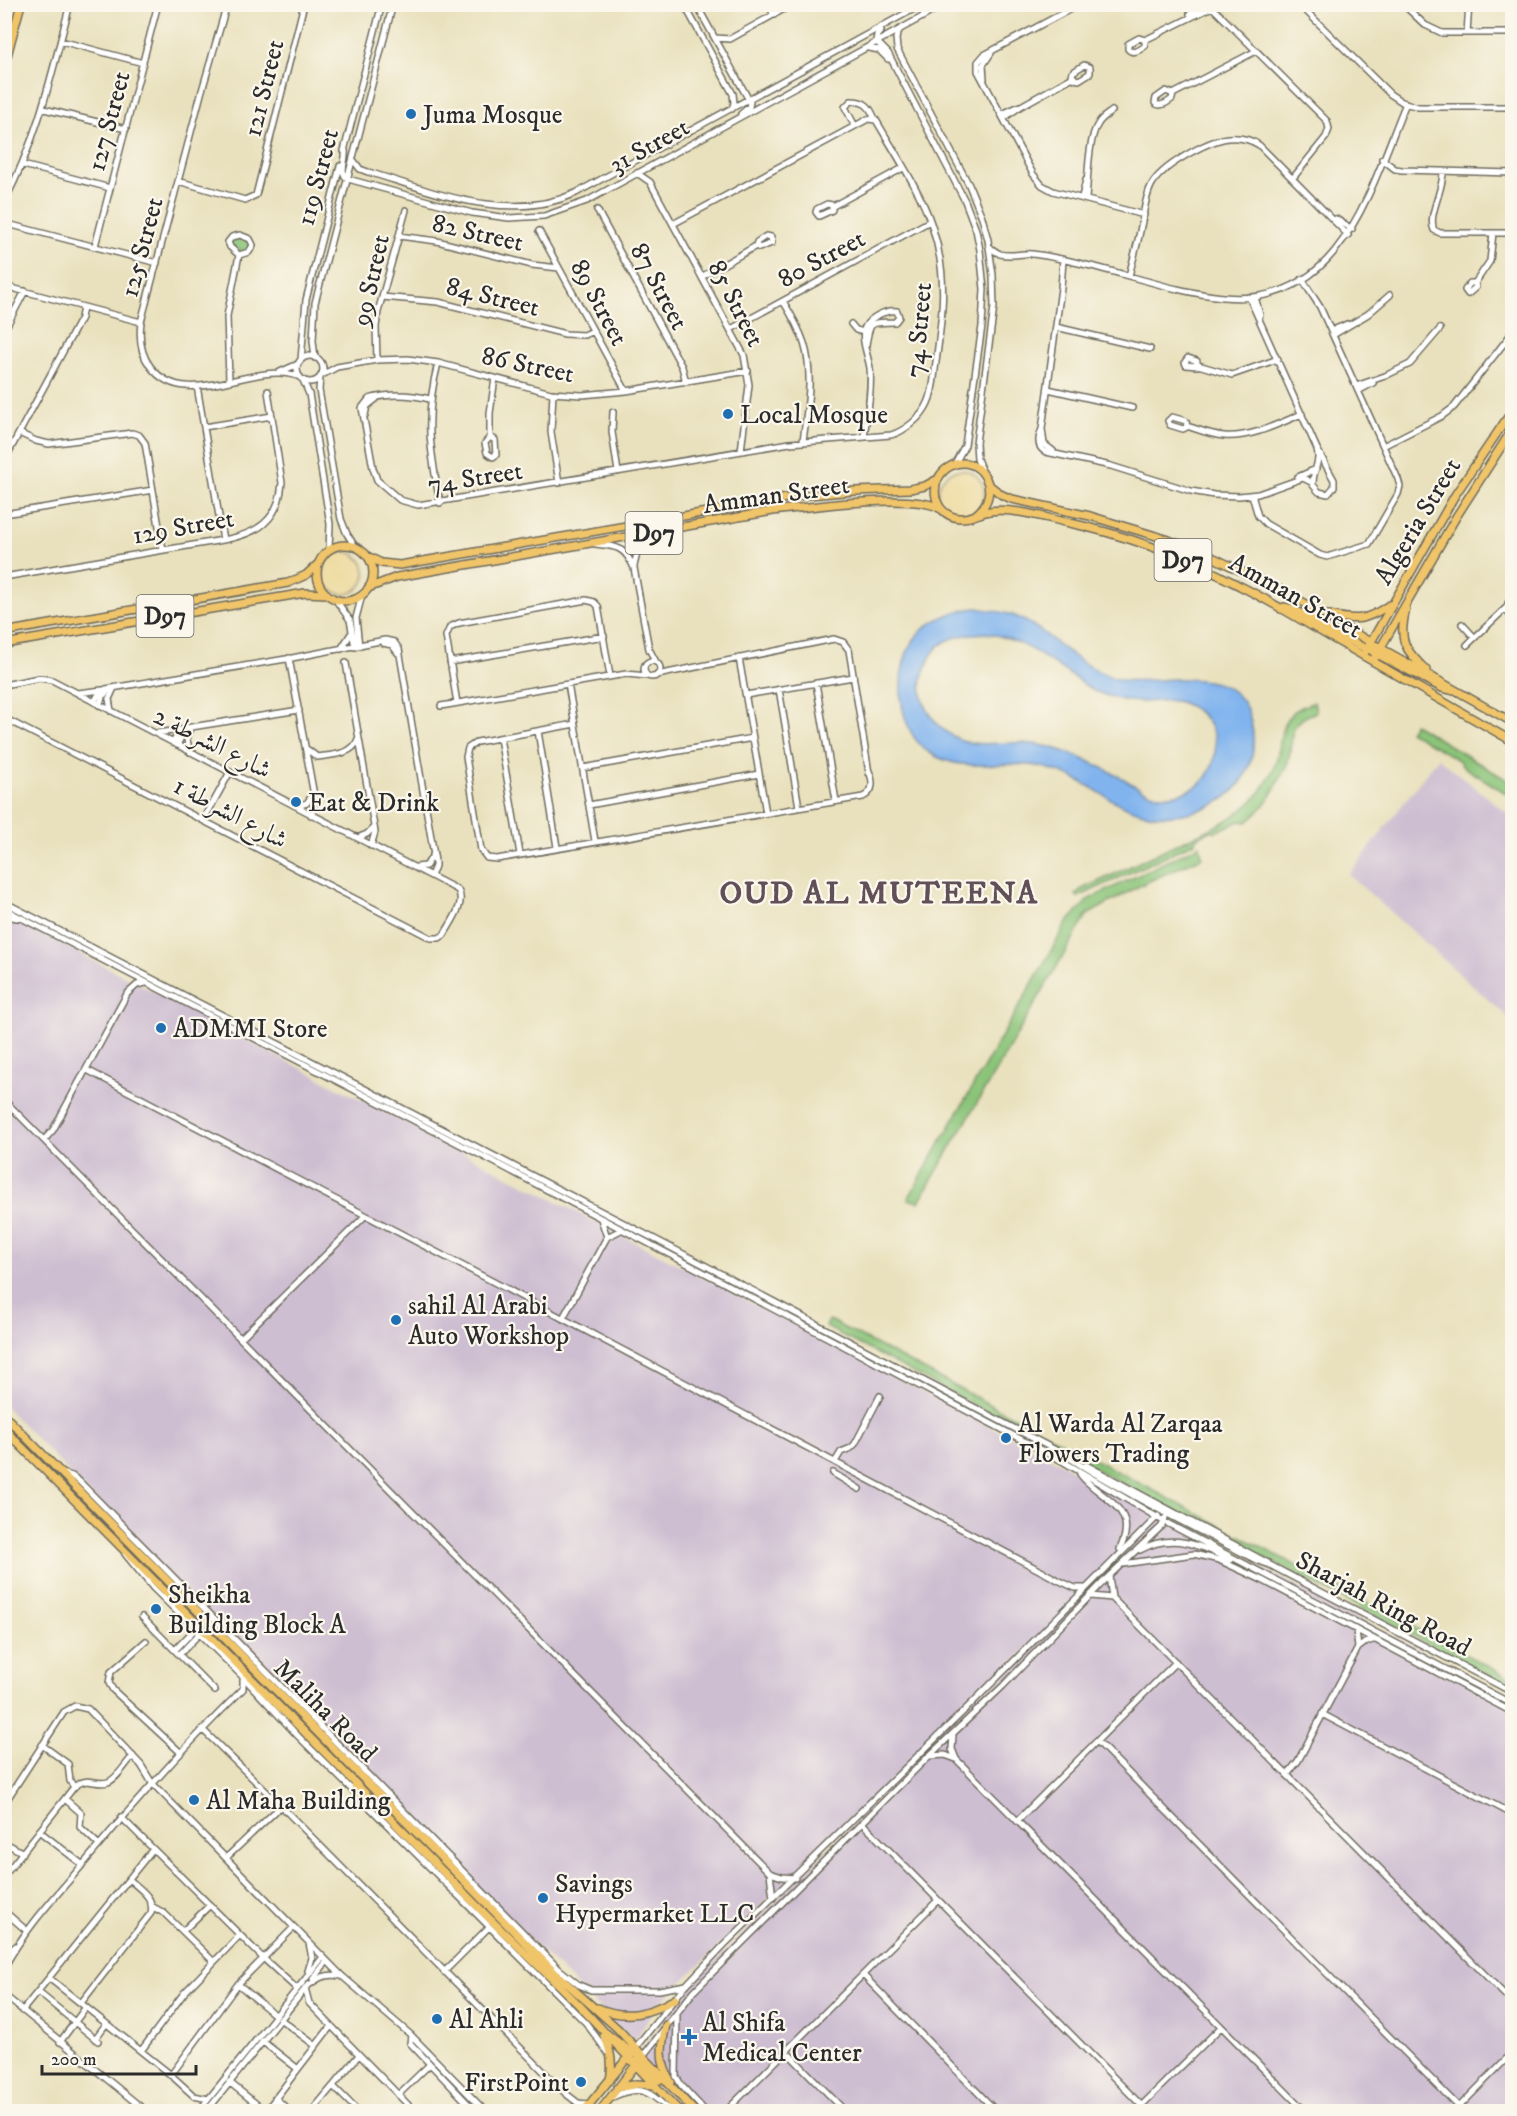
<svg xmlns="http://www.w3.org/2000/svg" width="1517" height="2116" font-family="'IM FELL DW Pica',Amiri,serif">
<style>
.industrial{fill:#cebed1}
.green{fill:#8bc479;stroke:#5b7852;stroke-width:1.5}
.sand{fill:#eeda9e;stroke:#8c8264;stroke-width:1.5}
.water{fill:#81b4ee;stroke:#56708c;stroke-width:1.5;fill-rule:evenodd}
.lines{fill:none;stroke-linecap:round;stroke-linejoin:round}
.minor-casing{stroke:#6e6b5e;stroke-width:8}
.major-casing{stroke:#6e6b5e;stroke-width:10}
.highway-casing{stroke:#6e6b5e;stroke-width:10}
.minor{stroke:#fff;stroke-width:5}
.major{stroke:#f0c469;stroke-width:7}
.highway{stroke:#f0c469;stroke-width:8}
.poi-dot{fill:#1f6fb2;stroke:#fbf7ec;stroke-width:2}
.labels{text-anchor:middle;stroke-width:4.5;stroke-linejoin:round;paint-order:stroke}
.shield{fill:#fbf7ec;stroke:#696865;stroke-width:1.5}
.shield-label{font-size:24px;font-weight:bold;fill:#2b2b2b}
.street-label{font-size:26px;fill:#2b2b2b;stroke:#fbf7ec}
.poi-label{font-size:26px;fill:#2b2b2b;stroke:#fbf7ec;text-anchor:start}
.district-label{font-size:32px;font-weight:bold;letter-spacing:1.5px;fill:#615057;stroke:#fbf7ec}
</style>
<rect width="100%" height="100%" fill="#fbf7ec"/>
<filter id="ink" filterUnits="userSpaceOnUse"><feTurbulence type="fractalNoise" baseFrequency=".0167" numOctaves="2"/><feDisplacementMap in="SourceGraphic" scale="12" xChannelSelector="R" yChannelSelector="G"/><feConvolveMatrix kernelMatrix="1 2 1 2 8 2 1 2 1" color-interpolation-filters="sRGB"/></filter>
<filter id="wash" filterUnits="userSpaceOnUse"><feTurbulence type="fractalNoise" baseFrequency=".008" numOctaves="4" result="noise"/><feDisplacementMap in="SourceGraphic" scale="24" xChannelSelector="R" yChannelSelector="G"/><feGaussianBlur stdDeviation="1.35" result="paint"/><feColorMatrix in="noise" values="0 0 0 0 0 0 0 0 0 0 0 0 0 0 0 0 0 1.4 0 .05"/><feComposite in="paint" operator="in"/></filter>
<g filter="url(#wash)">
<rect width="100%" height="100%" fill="#e9e1bd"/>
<path class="industrial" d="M1438,758L1512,817V1021L1349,875Z
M4,914L1512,1698V2111H686L633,2059L705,1971L1117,1562L656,2007L633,2042L287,1698L5,1406Z"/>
<path class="green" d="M238,237L248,240L251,244L250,248L244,252L232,247L231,240Z
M1314,702L1316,712C1283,724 1296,739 1287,765C1284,772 1279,779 1276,786C1267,802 1261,811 1247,822L1240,821L1215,832L1212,830L1196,838L1195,842L1078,897L1076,895L1080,890C1111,876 1142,861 1172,846C1202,832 1232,823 1255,798C1265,787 1273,772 1277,758C1284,726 1279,714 1314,702Z
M1414,724L1512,783V797L1462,766L1460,761L1409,731Z
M1200,845L1202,857L1143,884L1087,915L919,1202L908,1199L1067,923L1089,899Z
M829,1320L1512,1679V1688L826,1327Z"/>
<path class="sand" d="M938 493a23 23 0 1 1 46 0a23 23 0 1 1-46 0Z
M323 573a21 21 0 1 1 42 0a21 21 0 1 1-42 0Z"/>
<path class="water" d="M976,608C988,610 1000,611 1012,615C1042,625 1069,659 1100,672C1106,675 1114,679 1121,680C1165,685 1238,660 1251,722C1256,743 1254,761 1243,779C1233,795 1216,805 1199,810C1124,833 1103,778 1037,766C1000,759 966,775 930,753C896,732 892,667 916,637C929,620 955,610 976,608ZM986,633C1026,639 1060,669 1094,691C1109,697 1125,702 1142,702C1155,702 1170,698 1183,703C1193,707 1205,715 1210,726C1222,746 1213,779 1192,789C1183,793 1171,796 1161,795C1146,794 1132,783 1120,777C1100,766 1079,756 1057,749C1040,744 1022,742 1004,743C993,743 982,745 972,743C942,737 917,709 922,677C923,672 927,666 929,660C938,637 965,634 986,633Z"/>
</g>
<g filter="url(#ink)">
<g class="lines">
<defs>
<path id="minor" d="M227,4L201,94L141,322C139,338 140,353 150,366C186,415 256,358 300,377
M294,4L304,7
M684,4L733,94L734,103L732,109
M696,4L750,102L749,107L741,114
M768,4L774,15
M1080,4L984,55L978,62V71L1033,174L1042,185L1053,191L1144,215
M1209,4L1327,121L1329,129L1326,137L1293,178
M1299,4L1390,94L1402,102L1418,107H1512
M1403,4L1425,25L1442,33H1512
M1190,14L1203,4
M881,31L877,35L876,41L888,53L965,201L976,230L980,250L984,289L982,326L965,445L954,465
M899,31L896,38L897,49L969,185L982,217L988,240L993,275L994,307L976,443L977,459L982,471
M1467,33L1469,4
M715,38L730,39L793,4
M1139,38L1145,40V46C1140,50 1133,55 1128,49V44Z
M1145,40L1212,7
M61,41L143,63
M869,48L879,50L888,59
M1084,65L1090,67V73L1079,80L1075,79L1072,75L1073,72Z
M984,79L983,65L991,53
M1166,91L1173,94L1172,99C1167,103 1160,108 1155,103L1156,98Z
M1173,94L1256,51
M44,109L126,129
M1002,114L1020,106
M1004,118L1021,106L1073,77
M855,126L845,107L851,101C866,101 870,107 875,119
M345,150C347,160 338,172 348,179L472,213L509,218L544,216L587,201L946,4
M344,151L382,4
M1382,159L1395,169L1402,170L1512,173
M354,161L360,169L368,172C435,192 508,224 576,193L923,4
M23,165L110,188
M1443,171C1444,189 1427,216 1434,230L1440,233H1512
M637,173L650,182L744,355L749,385L741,451
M178,181L245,200L256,195L304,4
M1082,197L1086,180
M1086,198C1088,180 1088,138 1098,124C1101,118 1107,115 1112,111
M4,202C38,138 52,73 70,4
M827,204L832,205V210L819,216L816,212L817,209Z
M833,206L903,168
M597,210L682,367L686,382
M1336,219L1352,229
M4,223L157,263
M539,231L626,391
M240,235L250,239L253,245L249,252L239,255L230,247L228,242L232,237Z
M399,236L437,241L532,265L559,268
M766,236L771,237L772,243L759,248L756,245L757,242Z
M95,246L158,4
M989,246C992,250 996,252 1000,254C1010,257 1022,253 1032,254C1054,256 1077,263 1099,268C1139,278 1181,293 1223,297C1341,309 1370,189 1406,103
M703,276L756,246
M1129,276C1133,259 1138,243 1141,226C1144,213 1145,198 1151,186C1161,166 1207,141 1228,138C1240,137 1250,139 1259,145L1348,235
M1470,283H1475L1476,287L1468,294L1465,290Z
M1475,283L1490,261L1493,233
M4,286L141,322
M382,297L438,302L565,334L584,335L593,331
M1249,297L1317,449C1321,464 1312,470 1313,485L1319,492L1328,494L1334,487V480L1317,449
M1255,297L1260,315
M783,301C791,314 799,328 804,343C814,375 807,409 803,441
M851,324L856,330L864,332
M1056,327L1150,349
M731,329L930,221
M4,331L25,291
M1331,331L1347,324
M1333,335L1368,314L1390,295
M297 369a13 13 0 1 1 26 0a13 13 0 1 1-26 0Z
M315,358L313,341L315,303L393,4
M1188,358L1197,361V366L1186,365L1185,362Z
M301,360L306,300L340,166
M377,360L376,327L378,312L406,210
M438,363C424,419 430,448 440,503
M1198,365L1232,375L1278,359
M280,372L298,364
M322,375L337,367L377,360L408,359L438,363L551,393L582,395L626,391L748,371
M320,377L319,390L341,519L347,534L356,548
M303,380L309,394L330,524L329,550
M229,381L227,316L239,255
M197,386L223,540
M1356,386L1385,376L1410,364L1440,329
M1048,389L1132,408
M1358,391L1373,383
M553,393L551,432L559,483
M430,399C409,394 390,393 369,399L362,408L373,468L377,480L400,500L418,505L790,443L891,435C905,431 922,417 928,403C934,391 934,375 936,362C943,312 948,275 932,226C920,190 895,153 876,120L868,119L673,224
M613,412L612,432L618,472
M365,415L367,406L376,399
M1172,417L1186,421L1187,427L1183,429L1170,425L1168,421Z
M1187,426C1199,430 1212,435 1224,436C1251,438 1278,424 1302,414
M204,427L272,416
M1042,429C1038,438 1036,447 1046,452L1111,466L1191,491L1214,495L1239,496L1258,494L1303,478L1313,483
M19,433L36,441L49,444L132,433L139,435L145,443L163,550
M490,437V413L495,378
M490,437L495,440L496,455L493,457L487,453L485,443Z
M864,437C867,414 872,391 870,368C868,355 860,338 865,327C870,317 887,309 897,311L899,317L895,322C871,323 870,319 866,345
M1383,446L1442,416L1454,407L1512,333
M1053,451L1044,444L1042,429L1061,288L1063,260
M4,461L81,318L83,307
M1298,477L1316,469
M1252,495L1258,516L1266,524L1320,555L1327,557L1369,544L1398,494L1400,486L1398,479L1320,307L1302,279
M4,514L153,490
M595,544C617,546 625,547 634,568L649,649L656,662
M634,566L638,549L658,533
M4,577L223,540C257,534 279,521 282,483L268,391
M1512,598L1508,603L1507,610L1512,619
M335,599L350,620L355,647
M1462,624L1474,637
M383,643L392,645L398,653
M1467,645L1508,606
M359,646L356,618L362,595
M341,649L352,632
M289,658L315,801L311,815
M739,658L766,813
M644 669a8 8 0 1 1 16 0a8 8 0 1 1-16 0Z
M450,662L604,636
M346,663L375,832L371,846
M657,675L834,639L843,642L849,650L869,773
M816,683L836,801
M568,684L595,841
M4,685L39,678L52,680L458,890C466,904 451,922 444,935L439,938H431L4,718
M779,689L799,807
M78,693L102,690
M746,695L853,677
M94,702L100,692L106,689L292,658L385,640L394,642L399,649L435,861V866L431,876
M457,703L446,636L450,627L459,623L586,600L594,602L598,606L610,676
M99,705L103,696L109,689
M441,706L626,674L647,676
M111,711L109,699L114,688
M575,724L477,742L468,748L466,757L481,850L487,858L497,859L863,797C875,791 873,781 869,771
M190,728L187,740L190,752
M538,731L557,847
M156,733L181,730
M500,738L520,854
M173,743L179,732L185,728L299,710
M177,745L183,734L189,729
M308,750L317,757C332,755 353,755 358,739
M583,768L753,738
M589,805L759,774
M297,806L307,803L312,795
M202,819L208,812L230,772
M357,838L367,834L374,827
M416,867L426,866L433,855
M4,902L670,1247L1063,1454C1125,1494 1191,1526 1256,1560L1270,1565L1512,1692
M4,909L496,1163L1064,1462L1165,1522L1512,1704
M4,915L17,918
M87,1070L488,1279L1060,1581L1075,1588H1084
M4,1100L770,1873L782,1877L795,1878
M44,1140L53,1130L127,994L137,985L146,983
M601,1219L607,1237
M563,1318L607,1237L621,1230
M241,1338L365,1216
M835,1462L841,1452L851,1448L855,1444L880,1396
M1086,1465L1268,1563
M62,1473L72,1476L79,1481L559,1969L579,1985L591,1990H659L686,1985
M833,1473L859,1489
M1080,1474C1098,1499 1141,1506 1120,1549
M1140,1550C1173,1532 1199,1545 1231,1560
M125,1554L153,1588L243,1677L298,1736L586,2023L608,2053
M1123,1564L1194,1554L1219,1560L1262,1580L1512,1712
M1109,1576L1112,1598L1512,2002
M1091,1596L1112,1598
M142,1617L215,1691
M1356,1630L1358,1648
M146,1641L111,1672L109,1683L113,1690L180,1752
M175,1650L195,1629
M179,1655L199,1634
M1322,1714L1512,1814
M202,1729L281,1806L565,2093L578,2103L587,2104
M953,1735L952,1749L956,1759
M1097,1741L1459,2107
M42,1745L68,1764L70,1781L74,1787
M930,1756L945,1755L956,1759L1306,2112
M1287,1775L1298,1761L1358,1648L1366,1642L1373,1640
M65,1799L81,1813L80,1827L99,1845
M4,1804L64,1712L75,1706L88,1709L141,1765L152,1783L342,1976L411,2035L486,2112
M121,1817L262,1957L297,1989
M1017,1821L1176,1662
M862,1823L1142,2106
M39,1831L83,1865
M4,1842L23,1853
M226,1858L281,1806
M770,1873L773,1898
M4,1876L74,1787C89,1775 94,1786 108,1782C117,1779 126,1763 133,1756
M153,1907L164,1913L213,1961
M4,1911L27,1931
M183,1931L210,1905
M4,1956L16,1946
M4,1968C25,1928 56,1896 85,1862C135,1802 187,1744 243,1689V1679
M308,1971L312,1958L309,1943
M444,1972L488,1928
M863,1975L997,2112
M342,1976C324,1973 318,1978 305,1988L309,2003L415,2112
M49,1978L171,2075L194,2096L208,2099
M313,1979L327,1961
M238,1984L275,2015
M38,1992L98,2041
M4,1995L147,2112
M81,2003L151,1913C155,1897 139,1889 129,1879
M22,2011L153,1849
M677,2014L676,2076L681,2085L706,2112
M280,2019L316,2046
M411,2035L410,2043L476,2112
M95,2039L106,2024
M262,2041L298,2069
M60,2042L86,2007
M635,2048L686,1985L724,1945L974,1701L1158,1516
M141,2051L184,1993L240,1935
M786,2051L846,2112
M643,2056L694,1991L929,1756L1003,1686L1109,1576L1162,1526L1165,1518
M171,2075L238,1984L294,1927
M229,2082L265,2111
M333,2086L359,2112
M398,2095L430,2064
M275,2098L291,2112
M611,2098C639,2083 650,2091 671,2112
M198,2112L323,1957
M206,2112L305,1989
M265,2112L331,2026
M311,2112L359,2055
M562,2112L583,2105
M725,2112L938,1900
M1135,2112L1221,2027
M1454,2112L1512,2053"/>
<path id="major" d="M4,23L9,4
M4,67L21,4
M989,485L1002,495L1012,499L1090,516L1166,539L1212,557L1291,595L1370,642L1512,722
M975,515C1006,493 979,450 949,467C929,479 931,510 954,517C967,521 978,513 990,511C1012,508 1039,516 1061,521C1123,534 1184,556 1240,586C1274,603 1306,623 1339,642C1397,675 1454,708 1512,741
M317 573a28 28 0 1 1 56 0a28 28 0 1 1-56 0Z
M367,556L381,563L400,565L799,496L855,491L910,489L925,486L938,479
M368,588L397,577L773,511C807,507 915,492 941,509
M1281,609L1284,607L1293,609L1366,649L1375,650L1380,648
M1406,609C1398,640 1404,649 1426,670
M1329,615C1356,621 1366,621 1389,605
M4,632L288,583L306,575L319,563
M4,644L305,593L327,594
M1373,652L1442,688L1451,690
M1363,656L1455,495L1512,411
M1373,661L1456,517L1512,430
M4,1415L554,1972L618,2029L695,2112
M6,1431L489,1918L579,2005L680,2112
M355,1783L357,1795
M598,2008C626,2020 649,2014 675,1999
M666,2025C661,2047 659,2062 671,2082
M604,2036C611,2050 613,2065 610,2080
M637,2059L659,2080
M617,2088L637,2084L653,2085
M583,2112L630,2055
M599,2112L643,2056L632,2053L606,2033"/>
<path id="highway" d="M4,1430L9,1433"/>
</defs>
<use href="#minor" class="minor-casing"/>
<use href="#major" class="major-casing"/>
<use href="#highway" class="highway-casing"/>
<use href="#minor" class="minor"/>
<use href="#major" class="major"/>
<use href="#highway" class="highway"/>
</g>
</g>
<g class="poi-dot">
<circle cx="411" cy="114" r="6"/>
<circle cx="728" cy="414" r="6"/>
<circle cx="296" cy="802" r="6"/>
<circle cx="161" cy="1028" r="6"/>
<circle cx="396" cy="1320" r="6"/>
<circle cx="1006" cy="1438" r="6"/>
<circle cx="156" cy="1609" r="6"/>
<circle cx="194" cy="1800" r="6"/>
<circle cx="543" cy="1898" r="6"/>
<circle cx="437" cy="2019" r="6"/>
<path d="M686 2028h6v6h6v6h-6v6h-6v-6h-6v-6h6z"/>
<circle cx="581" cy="2082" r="6"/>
</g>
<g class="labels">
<g class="shield">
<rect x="625.5" y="512" width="57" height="42" rx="4.5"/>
<rect x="1154.5" y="539" width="57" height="42" rx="4.5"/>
<rect x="136.5" y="595" width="57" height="42" rx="4.5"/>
</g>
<g class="shield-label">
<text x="654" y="541">D97</text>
<text x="1183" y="568">D97</text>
<text x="165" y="624">D97</text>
</g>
<g class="street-label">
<text transform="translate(263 88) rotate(-76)" y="9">121 Street</text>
<text transform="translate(108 121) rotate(-75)" y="9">127 Street</text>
<text transform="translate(649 145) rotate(-29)" y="9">31 Street</text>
<text transform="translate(317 177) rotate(-75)" y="9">119 Street</text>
<text transform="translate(478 232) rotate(13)" y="9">82 Street</text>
<text transform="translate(141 247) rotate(-75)" y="9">125 Street</text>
<text transform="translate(821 258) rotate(-28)" y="9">80 Street</text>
<text transform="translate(370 280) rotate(-77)" y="9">99 Street</text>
<text transform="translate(660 286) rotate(62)" y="9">87 Street</text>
<text transform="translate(493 296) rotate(14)" y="9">84 Street</text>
<text transform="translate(600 302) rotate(62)" y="9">89 Street</text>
<text transform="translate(737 303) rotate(63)" y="9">85 Street</text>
<text transform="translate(918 330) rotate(-85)" y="9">74 Street</text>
<text transform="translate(528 364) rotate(12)" y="9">86 Street</text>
<text transform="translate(475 477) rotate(-9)" y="9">74 Street</text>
<text transform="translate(776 494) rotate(-8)" y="9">Amman Street</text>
<text transform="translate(1417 521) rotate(-59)" y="9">Algeria Street</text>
<text transform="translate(183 526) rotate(-10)" y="9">129 Street</text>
<text transform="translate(1296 595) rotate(29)" y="9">Amman Street</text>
<text transform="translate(213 742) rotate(27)" y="9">شارع الشرطة 2</text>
<text transform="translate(231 812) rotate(28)" y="9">شارع الشرطة 1</text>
<text transform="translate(1384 1603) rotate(28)" y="9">Sharjah Ring Road</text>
<text transform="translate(326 1710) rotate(45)" y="9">Maliha Road</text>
</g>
<g class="poi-label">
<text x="423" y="123">Juma Mosque</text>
<text x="740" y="423">Local Mosque</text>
<text x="308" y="811">Eat &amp; Drink</text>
<text x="173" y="1037">ADMMI Store</text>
<text x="408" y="1314">sahil Al Arabi<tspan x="408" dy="30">Auto Workshop</tspan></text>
<text x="1018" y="1432">Al Warda Al Zarqaa<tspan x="1018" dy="30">Flowers Trading</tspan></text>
<text x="168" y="1603">Sheikha<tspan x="168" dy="30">Building Block A</tspan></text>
<text x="206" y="1809">Al Maha Building</text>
<text x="555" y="1892">Savings<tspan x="555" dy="30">Hypermarket LLC</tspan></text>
<text x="449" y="2028">Al Ahli</text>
<text x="702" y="2031">Al Shifa<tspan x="702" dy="30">Medical Center</tspan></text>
<text x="569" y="2091" text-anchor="end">FirstPoint</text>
</g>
<g class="district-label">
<text x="879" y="903">OUD AL MUTEENA</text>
</g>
</g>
<rect width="1517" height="2116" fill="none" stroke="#fbf7ec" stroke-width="24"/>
<path d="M42 2065v9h154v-9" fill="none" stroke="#2b2b2b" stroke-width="3"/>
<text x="51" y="2065" font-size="18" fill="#2b2b2b" stroke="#fbf7ec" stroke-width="4.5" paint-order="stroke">200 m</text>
</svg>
